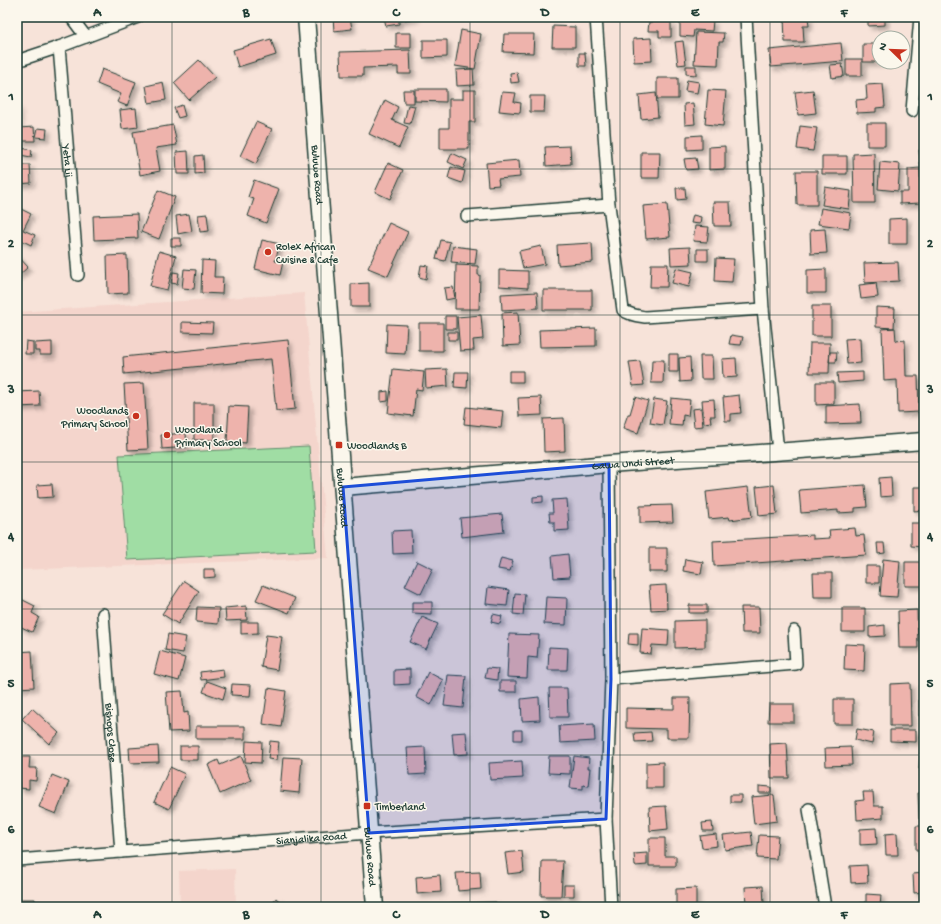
<svg xmlns="http://www.w3.org/2000/svg" width="941" height="924" font-family="'Gochi Hand',sans-serif">
<style>
.built{fill:#f4d5cc}
.green{fill:#a0dda4;stroke:#608d6c}
.building{fill:#eeb3ac;stroke:#1f3d34;filter:url(#shadow)}
.lines{fill:none;stroke-linecap:round;stroke-linejoin:round}
.street-casing{stroke:#1f3d34;stroke-width:14}
.secondary-casing{stroke:#1f3d34;stroke-width:19}
.street{stroke:#fbf7ec;stroke-width:11}
.secondary{stroke:#fbf7ec;stroke-width:16}
.marked{fill:#1d4ed8;fill-opacity:0.2;stroke:#1d4ed8;stroke-width:3;stroke-linejoin:round}
.grid{fill:none;stroke:#1f3d34;stroke-width:1;stroke-opacity:0.55}
.poi-dot{fill:#c8321e;stroke:#fbf7ec;stroke-width:1.5}
.labels{text-anchor:middle;stroke-width:3;stroke-linejoin:round;paint-order:stroke}
.street-label{font-size:11px;fill:#1f3d34;stroke:#fbf7ec}
.poi-label{font-size:11px;fill:#1f3d34;stroke:#fbf7ec;text-anchor:start}
.neatline{fill:none;stroke:#1f3d34;stroke-width:1.5}
.grid-label{font-size:13px;text-anchor:middle;font-weight:bold;fill:#1f3d34}
</style>
<defs>
<filter id="shadow"><feDropShadow dx="3.5" dy="3.5" stdDeviation="2" flood-color="#0004"/></filter>
</defs>
<rect width="100%" height="100%" fill="#f7e3d9"/>
<filter id="ink" filterUnits="userSpaceOnUse"><feTurbulence type="fractalNoise" baseFrequency=".025" numOctaves="2"/><feDisplacementMap in="SourceGraphic" scale="8" xChannelSelector="R" yChannelSelector="G"/><feConvolveMatrix kernelMatrix="1 2 1 2 8 2 1 2 1" color-interpolation-filters="sRGB"/></filter>
<g filter="url(#ink)">
<path class="built" d="M304,293L328,558L17,570V312Z
M235,869L236,907H180L179,871Z"/>
<path class="green" d="M309,446L316,551L127,560L119,455Z"/>
<path class="building" d="M333,17H350L352,29L334,31Z
M384,17H416V18L399,21V24L386,26Z
M784,17H808L809,26H803L804,42H785Z
M868,17H885V25L868,26Z
M680,20L713,21L712,31L694,30L693,37L680,36Z
M649,22H671V37H659V31H648Z
M553,26L575,27V47H552Z
M461,30L481,34L475,69L455,66Z
M696,32L724,33L723,42H719L718,65L694,64Z
M396,33H411V48H396Z
M504,34H534L533,53L503,52Z
M651,38L652,61L634,62L633,39Z
M271,39L276,55L238,67L233,50Z
M423,40H447V57L423,58Z
M683,41L686,64L678,65L675,42Z
M841,43L843,61L771,67L769,50Z
M863,44H879V62H863Z
M410,50L411,74H398V67L363,68V76H341L340,52Z
M579,53H585L586,66H579Z
M846,59H862V76H846Z
M199,60L215,77L189,100L174,83Z
M842,64L844,76L832,78L830,65Z
M686,66H696V75L686,74Z
M102,69L136,82L127,106L117,102L121,94L97,84Z
M473,69L474,85L457,86L456,70Z
M517,72L519,82L511,83L510,73Z
M657,78H678V99H657Z
M687,80L699,82L697,93L685,91Z
M163,82L166,100L149,103L146,86Z
M883,84L885,107L876,108V112L857,113L856,100L867,99L866,85Z
M415,89H446V102L415,101Z
M403,90H414V103H404Z
M463,90H475V122H469V149H440V128H449V99H463Z
M708,90L726,91L723,126L705,124Z
M813,90L816,113L798,115L795,92Z
M502,92L516,93L514,102L521,103L520,113L499,111Z
M656,93L658,117L641,119L639,95Z
M530,96H545L544,112H530Z
M385,100L398,107L392,120L408,127L399,148L369,134Z
M693,103L695,124L685,125L684,104Z
M182,105L185,116L178,118L174,108Z
M408,105L415,106L410,124L404,123Z
M17,106H18L19,128L34,127L35,141H17Z
M136,108L138,127L122,129L120,110Z
M256,122L272,129L256,164L240,156Z
M867,123H885V146H867Z
M173,125L177,145L156,148L160,171L140,175L133,132Z
M800,126L817,128L813,151L797,149Z
M38,128L47,129L46,138L36,137Z
M702,135V149L687,150V136Z
M570,146L571,164L546,166L545,147Z
M725,146V169L709,170V147Z
M21,148L32,150L31,157L20,155Z
M919,150H924V172L921,173Z
M188,151L189,174H177L176,152Z
M641,152H660L659,178H641Z
M452,153L467,160L463,169L448,162Z
M874,153L875,203H854L853,154Z
M203,155L204,173L195,174V156Z
M822,156H847V174H822Z
M696,158L698,169L686,170L684,159Z
M519,160L520,177L498,179L499,185L488,186L486,163Z
M880,162L900,164L898,191L878,189Z
M388,163L403,170L390,199L375,192Z
M17,165H30L31,183L17,184Z
M451,167L465,171L462,183L448,178Z
M920,168L921,203L900,204V192H908V169Z
M796,171H817V205H797Z
M254,180L279,189L266,223L248,216L254,199L248,197Z
M825,187L851,191L849,209L822,205Z
M676,188H685L686,199L677,200Z
M158,190L175,197L159,239L141,232Z
M713,202H730L731,226H714Z
M667,204L670,237L646,239L643,206Z
M17,207L31,214L23,230L35,235L31,245L19,239L17,243Z
M821,208L851,213L849,228L818,224Z
M137,214L138,238L94,240L93,216Z
M189,214L192,231L178,234L176,216Z
M207,214L209,231L200,232L198,215Z
M693,215L701,217L700,224L691,223Z
M907,218V244H889V219Z
M389,223L408,232L388,276L368,268Z
M695,226L709,227L707,242L693,241Z
M825,229L827,253L811,254L810,230Z
M171,238H181V246H171Z
M262,240L280,244L275,261L283,262L280,275L255,269Z
M441,240L450,242L445,261L436,259Z
M592,243L593,262L558,265L557,245Z
M453,246L477,249L475,264L451,262Z
M541,246L545,264L523,268L519,251Z
M690,247L691,264L671,265L670,248Z
M697,249H708V261H697Z
M159,251L176,256L167,290L150,286Z
M17,255L28,267L17,277Z
M127,255L128,293L108,294L107,256Z
M716,258L734,259L732,282L715,281Z
M202,260L215,261L214,277H223L222,294L201,293Z
M898,262L899,281L865,283L864,263Z
M651,264H668L667,287H650Z
M421,265L428,266L426,279L419,277Z
M456,265L478,266V275H480L479,309H455Z
M676,268L693,272L689,287L672,283Z
M184,269L196,270L194,289L182,288Z
M826,269V293H807V270Z
M499,270L528,271V288L499,286Z
M173,272L179,273L177,284L171,283Z
M369,283V307H351V284Z
M876,283L878,297L861,299L859,285Z
M453,287L455,298L446,300L444,288Z
M543,290H592V310H543Z
M537,292L538,308L502,310L501,294Z
M812,306H831V336H812Z
M876,307L895,308L894,328L876,327Z
M518,312L520,345L503,346L502,313Z
M481,315L483,339L473,340L474,350L460,351L457,317Z
M445,316H456V329H445Z
M182,322L213,323L212,333L182,332Z
M419,323H443V351H419Z
M387,324L407,325L405,354L386,353Z
M596,328V346L540,347L539,330Z
M895,328L896,341L905,340L906,376H918L919,412L898,413L897,380L884,381L882,329Z
M448,332H457V340H448Z
M731,335L743,337L741,345L729,344Z
M860,338L861,363L847,364L845,339Z
M288,340L295,409L276,411L271,359L124,374L123,357Z
M26,341L33,342V354H25Z
M52,342V355H40V351H35V343Z
M810,343H830L829,373H809Z
M830,352H837L836,362H829Z
M669,354H678V372H669Z
M700,356H712L713,379H701Z
M690,357L691,381L680,382L679,358Z
M736,358L737,377L723,378L722,359Z
M652,360H664L663,383H651Z
M640,361L644,385L633,386L629,362Z
M393,369L424,372L422,390L416,389L413,416L388,413Z
M447,369L448,386L426,388L425,370Z
M509,371H523V382H509Z
M455,372H468L467,388L454,387Z
M863,372V381L838,383L837,373Z
M816,382H834V404L816,405Z
M144,383L148,449L128,450L124,384Z
M39,391L40,406L17,407V392Z
M388,391V401L381,402V392Z
M739,395L741,413L731,414V421H725L723,397Z
M541,397L542,415L519,416L518,398Z
M635,397L648,401L638,433L623,428L628,414H630Z
M671,398L690,400L688,416L683,415L682,426L669,425Z
M654,399L667,401L663,425L650,423Z
M714,399L715,416H710L711,422L704,423L702,400Z
M194,403H214V440H194Z
M860,404L861,423L826,424V406Z
M229,406L248,407L246,443L227,441Z
M466,407L503,411L501,428L464,424Z
M701,408L703,426L694,427L692,409Z
M564,418L565,451L544,452L543,419Z
M186,433L187,447L162,449L161,435Z
M891,477L892,496L880,497L879,478Z
M52,484L53,497L38,498L37,485Z
M774,485L777,514L759,516L756,487Z
M865,485L867,507L855,508V512L838,513V510L801,513L799,490Z
M748,487L752,517L730,520L729,517L709,519L706,492Z
M914,487H924V510L914,511Z
M543,496V502L533,503V497Z
M567,499L569,530L554,531V522H550L549,513H553L552,500Z
M672,505L673,522L640,523V506Z
M502,514L504,532L462,537L460,518Z
M911,523H924V547L911,546Z
M855,528L856,536L864,535L866,555L714,566L713,541L813,535V539L830,538L829,530Z
M411,530L412,553L393,554L392,531Z
M877,543H884L885,553L878,554Z
M649,548H667V572H649Z
M568,554L570,577L554,578L552,556Z
M501,558L513,561L510,571L498,569Z
M685,559L703,562L701,574L683,571Z
M883,559L900,561L897,597L880,596Z
M417,561L433,569L421,594L405,586Z
M905,562H923L924,586H905Z
M866,566H879V583H866Z
M204,569H215V577L204,578Z
M813,573H832V597H814Z
M184,581L199,591L178,624L162,614Z
M263,585L295,598L289,613L256,600Z
M666,585L667,609L651,610L649,586Z
M488,587L509,590L507,606L486,604Z
M515,593L525,594L523,615L513,614Z
M17,597L35,606L32,613L39,617L32,632L17,625Z
M546,597L567,598L566,625L544,624Z
M412,602H432V614L412,613Z
M689,605H707V613H689Z
M246,606L247,620L226,621L225,608Z
M197,607L219,608L218,624L196,622Z
M741,607H759L760,633H742Z
M842,608H865V632H842Z
M917,610L918,648H899L898,611Z
M493,614L502,616L500,624L491,622Z
M422,617L438,624L426,649L410,642Z
M705,620V647L675,648V621Z
M241,622H258V633L241,634Z
M885,625V636L869,637V627Z
M642,628L669,630L668,646L652,645L651,654L640,653Z
M629,633H638V645L628,644Z
M168,634L186,637L183,653L165,650Z
M509,634L539,635L537,658L528,657L527,678L507,677Z
M266,635L282,637L277,670L261,667Z
M845,644L865,645L864,671L844,670Z
M549,647L568,648L567,670H548Z
M32,651L34,687L18,688L17,652Z
M160,651L185,658L179,681L154,674Z
M487,668L498,669L497,680L485,678Z
M223,669L224,677L201,680L200,672Z
M410,669V684L394,685V670Z
M428,672L443,680L431,705L416,697Z
M448,675L466,676L463,708L444,706Z
M207,681L226,688L223,699L203,692Z
M500,681H516V692H500Z
M910,683L911,726H890V684Z
M232,684L251,685L250,696L231,695Z
M919,685H924V716H919Z
M268,688L286,691L281,727L263,724Z
M549,688H567L568,717H550Z
M182,691L184,713L188,712L189,731L169,732L166,692Z
M539,697L540,720L522,721L521,699Z
M674,698H690L689,738H667V729L626,728V708L674,709Z
M834,699H853V724H834Z
M769,704H794V722H768Z
M32,708L59,733L49,744L22,719Z
M594,724L595,741L560,743L559,726Z
M196,726H245V739H196Z
M857,729L874,732L872,744L855,740Z
M514,730H522V740H514Z
M890,730H916V742L890,741Z
M466,732L468,754L454,755L452,733Z
M651,732L652,741L635,742L634,733Z
M921,732H924V769H919Z
M246,741L262,742L261,763L245,762Z
M270,741L279,742L277,760L268,759Z
M787,743L789,778H771L770,744Z
M158,746L159,762L130,763L129,748Z
M180,746H198V760H180Z
M425,747L426,774L409,775L407,748Z
M851,747L852,765L826,766L825,748Z
M241,756L251,780L220,794L208,765L218,760L220,765Z
M549,756H570V774L548,773Z
M574,756L589,758L588,768H590L588,786L583,785V789L570,788Z
M20,757H30L29,768H37L36,781L29,780V789L19,788Z
M283,757L302,758L299,793L280,791Z
M522,761L523,778L490,780L489,763Z
M663,762V788H646V763Z
M170,767L185,774L169,809L154,802Z
M52,775L69,782L56,814L39,807Z
M759,786L771,787V793H759Z
M863,792H873L874,806H883V818L857,820L856,801L864,800Z
M918,793H924V819H919Z
M730,795H741V802H730Z
M774,795L777,821L754,824L751,797Z
M666,806L668,829L650,831L649,807Z
M712,822L713,831H703L702,823Z
M916,826H924V850H916Z
M876,828L877,844L860,845V829Z
M751,832L753,846L725,850L723,835Z
M897,833L898,855H886L885,834Z
M716,834L717,846L702,848L700,836Z
M759,835L778,836L776,859L757,858Z
M649,838H665V856H676V866H649Z
M522,851L524,872L508,874L505,853Z
M647,853V865L635,866L634,854Z
M542,861H563L561,896H541Z
M867,865L868,882L851,883L850,866Z
M480,872L481,889L458,891L456,873Z
M924,873V892L914,893L913,874Z
M440,875L441,892L417,894L416,877Z
M564,885H574V896H564Z
M763,886L764,904L746,905L745,887Z
M696,888V907H676V889Z
M866,894L881,895L880,907H859L860,903H866Z
M276,898L286,907H269Z
M18,899H35V907H18Z
M496,902V907H450V903Z
M520,904H536V907H520Z"/>
<g class="lines">
<defs>
<g id="street">
<path d="M71,17L86,37"/>
<path d="M596,17L609,205L623,310C629,315 638,316 645,317L763,309"/>
<path d="M746,17L763,309L778,451"/>
<path id="s1" d="M59,47L78,275"/>
<path d="M17,61L59,47L138,17"/>
<path d="M912,111L920,17"/>
<path d="M467,216L609,205"/>
<path d="M609,464L611,679L606,819L611,907"/>
<path id="s2" d="M103,614L121,852"/>
<path d="M611,679L796,664L794,631"/>
<path d="M809,809L825,907"/>
<path id="s3" d="M17,860L369,833L606,819"/>
</g>
<g id="secondary">
<path id="s4" d="M306,17L375,907"/>
<path id="s5" d="M343,487L609,464L924,441"/>
</g>
</defs>
<use href="#street" class="street-casing"/>
<use href="#secondary" class="secondary-casing"/>
<use href="#street" class="street"/>
<use href="#secondary" class="secondary"/>
</g>
</g>
<path class="marked" d="M609,464L611,679L606,819L369,833L343,487Z"/>
<path class="grid" d="M172,17V907M321,17V907M470,17V907M620,17V907M770,17V907M17,169H924M17,315H924M17,462H924M17,609H924M17,755H924"/>
<g class="poi-dot">
<circle cx="268" cy="252" r="4"/>
<circle cx="136" cy="416" r="4"/>
<circle cx="167" cy="435" r="4"/>
<rect x="335" y="441" width="8" height="8" rx="2"/>
<rect x="363" y="802" width="8" height="8" rx="2"/>
</g>
<g class="labels">
<g class="street-label">
<text dy="4" stroke="none"><textPath href="#s1" startOffset="114">Yeta Lii</textPath></text>
<text dy="4" stroke="none"><textPath href="#s4" startOffset="158">Buluwe Road</textPath></text>
<text dy="4" stroke="none"><textPath href="#s5" startOffset="291">Gawa Undi Street</textPath></text>
<text dy="4" stroke="none"><textPath href="#s4" startOffset="482">Buluwe Road</textPath></text>
<text dy="4" stroke="none"><textPath href="#s2" startOffset="119">Bishops Close</textPath></text>
<text dy="4" stroke="none"><textPath href="#s3" startOffset="295">Sianjalika Road</textPath></text>
<text dy="4" stroke="none"><textPath href="#s4" startOffset="842">Buluwe Road</textPath></text>
</g>
<g class="poi-label">
<text x="276" y="250">Rolex African<tspan x="276" dy="13">Cuisine &amp; Cafe</tspan></text>
<text x="128" y="414" text-anchor="end">Woodlands<tspan x="128" dy="13">Primary School</tspan></text>
<text x="175" y="433">Woodland<tspan x="175" dy="13">Primary School</tspan></text>
<text x="347" y="449">Woodlands B</text>
<text x="375" y="810">Timberland</text>
</g>
</g>
<rect width="941" height="924" fill="none" stroke="#fbf7ec" stroke-width="44"/>
<g transform="translate(891 50) rotate(293)"><circle r="19" fill="#fbf7ec" stroke="#a3ada2"/>
<path d="M0-3L7 15L0 10L-7 15Z" fill="#c8321e"/>
<text y="-6" font-size="11" font-weight="bold" text-anchor="middle" fill="#1f3d34">N</text>
</g>
<rect x="22" y="22" width="897" height="880" class="neatline"/>
<g class="grid-label">
<text x="97" y="16">A</text>
<text x="246" y="16">B</text>
<text x="396" y="16">C</text>
<text x="545" y="16">D</text>
<text x="695" y="16">E</text>
<text x="844" y="16">F</text>
<text x="11" y="100">1</text>
<text x="930" y="100">1</text>
<text x="11" y="247">2</text>
<text x="930" y="247">2</text>
<text x="11" y="393">3</text>
<text x="930" y="393">3</text>
<text x="11" y="540">4</text>
<text x="930" y="540">4</text>
<text x="11" y="687">5</text>
<text x="930" y="687">5</text>
<text x="11" y="833">6</text>
<text x="930" y="833">6</text>
<text x="97" y="918">A</text>
<text x="246" y="918">B</text>
<text x="396" y="918">C</text>
<text x="545" y="918">D</text>
<text x="695" y="918">E</text>
<text x="844" y="918">F</text>
</g>
</svg>
